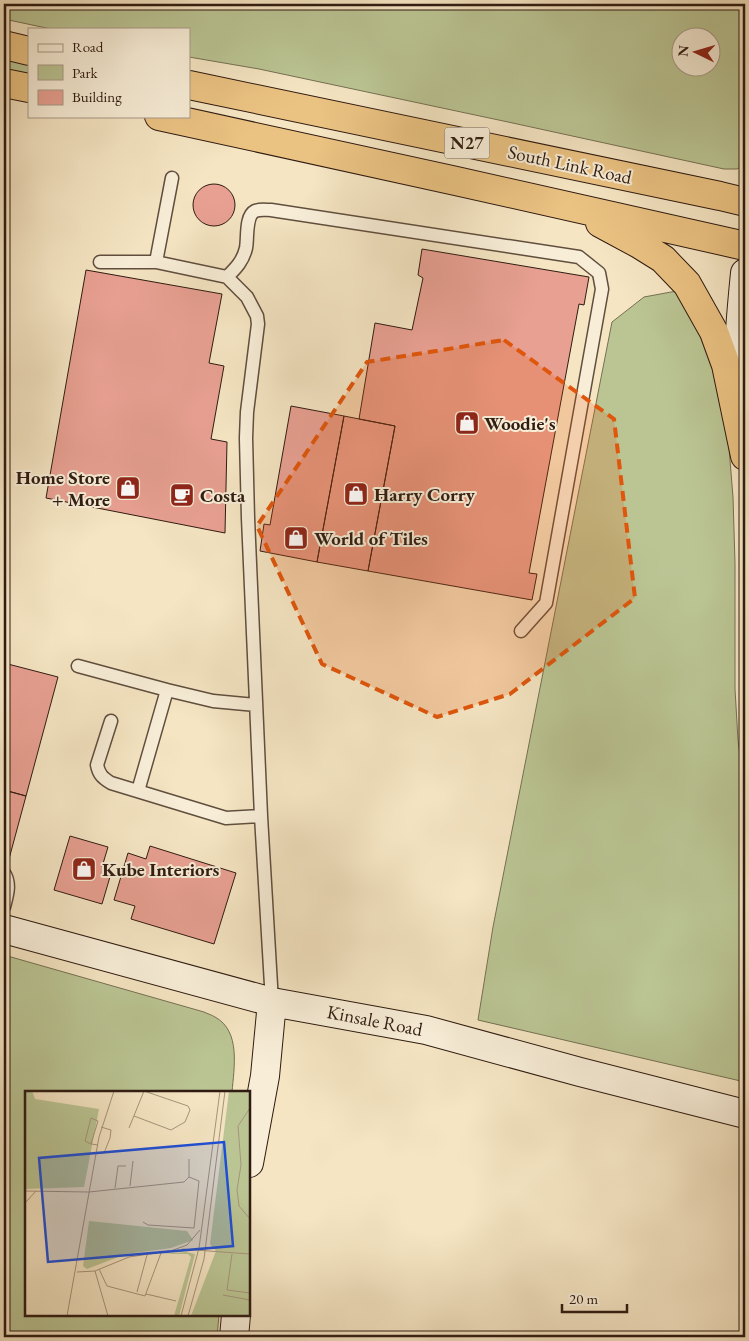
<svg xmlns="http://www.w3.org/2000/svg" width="749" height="1341" font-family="'EB Garamond',serif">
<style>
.green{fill:#bbc594;stroke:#757052;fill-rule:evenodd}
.building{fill:#e8a092;stroke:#2f1b11}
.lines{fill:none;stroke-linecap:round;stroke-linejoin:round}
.lane-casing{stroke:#604e3e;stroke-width:15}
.secondary-casing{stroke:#2f1b11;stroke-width:30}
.highway-casing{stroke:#2f1b11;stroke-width:30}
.lane{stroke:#f8eed8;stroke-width:12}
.secondary{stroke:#f8eed8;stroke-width:28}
.highway{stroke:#eac282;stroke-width:28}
.marked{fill:#df560c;fill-opacity:0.2;stroke:#df560c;stroke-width:4;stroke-dasharray:10 6;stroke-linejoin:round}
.labels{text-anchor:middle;stroke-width:4;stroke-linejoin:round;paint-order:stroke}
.shield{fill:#f8eed8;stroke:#6b5a4d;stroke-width:1}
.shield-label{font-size:18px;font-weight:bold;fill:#2f1b11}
.street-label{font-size:19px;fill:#2f1b11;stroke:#f8eed8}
.poi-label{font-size:19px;font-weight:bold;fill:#2f1b11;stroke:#f8eed8;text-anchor:start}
.inset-road{fill:none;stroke:#a6947c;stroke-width:1}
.view{fill:#1d4ed8;fill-opacity:0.15;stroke:#1d4ed8;stroke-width:2.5}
.inset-edge{fill:none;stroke:#2f1b11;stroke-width:2.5}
</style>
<rect width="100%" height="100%" fill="#f5e5c3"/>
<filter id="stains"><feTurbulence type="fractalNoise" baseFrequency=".004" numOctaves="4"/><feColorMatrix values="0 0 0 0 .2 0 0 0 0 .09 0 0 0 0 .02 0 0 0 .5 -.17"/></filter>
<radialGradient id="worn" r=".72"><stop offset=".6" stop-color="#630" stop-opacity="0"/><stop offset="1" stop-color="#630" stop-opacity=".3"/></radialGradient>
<path class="green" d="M4,4H745V165L737,169H724L508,122L259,69L189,57V29H51L4,19ZM682,38H712V68H682Z
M4,54L29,59V77L4,71Z
M682,290L707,342L723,412L729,448L733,497L735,563V689L738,740L743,779L745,786V1082L478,1020L493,927L612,322L644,297Z
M4,955L204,1012C208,1014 212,1015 215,1017C241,1031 234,1068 232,1092H26V1315H219L217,1337H4Z"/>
<path class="building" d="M193 205a21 21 0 1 1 42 0a21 21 0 1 1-42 0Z
M422,249L589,277L584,305L579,304L529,573L537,574L532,600L368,571L395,426L359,419L375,323L412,330L423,278L418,275Z
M86,270L222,294L209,363L224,366L211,439L227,442L225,533L46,498Z
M291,406L344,416L317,562L260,551L264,524L270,525Z
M344,416L395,426L368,571L317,562Z
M4,663L58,677L26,796L4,790Z
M4,790L26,796L9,859L4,858Z
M70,836L108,847L102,867L112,870L102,904L54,890Z
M150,846L236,873L214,944L131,919L135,906L114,900L128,853L146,859Z"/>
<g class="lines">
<defs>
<path id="lane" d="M100,262H156L227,277L247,297L257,316L258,324L247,412L246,438L248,518L261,816L272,1002
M156,262L172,178
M227,277C236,268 243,261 246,248C248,238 245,216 255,211C260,209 266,210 271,210L579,257L599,273L602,289L546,603L521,631
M78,666L167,690L213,701L256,705
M111,721L97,765C99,775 103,778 111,783L226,818L261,816
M138,791L167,690
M4,873C11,884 7,895 4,907"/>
<path id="secondary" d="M740,395C737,352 741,315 745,273
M4,929L272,1002L426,1030L580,1072L745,1114
M249,1163L265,1076L272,1002
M234,1337L236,1315"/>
<path id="highway" d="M4,45L29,51
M4,83L29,88
M189,85L720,196L745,202
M159,116L456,181L745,246
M600,223L639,244L663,259L687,284L714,332L726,365L745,456"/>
</defs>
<use href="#lane" class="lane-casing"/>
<use href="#secondary" class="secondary-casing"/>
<use href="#highway" class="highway-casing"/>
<use href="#lane" class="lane"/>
<use href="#secondary" class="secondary"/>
<use href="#highway" class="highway"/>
</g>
<path class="marked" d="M504,340L614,419L635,598L510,694L437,717L322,664L257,526L367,362Z"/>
<defs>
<symbol id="shop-square" viewBox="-11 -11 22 22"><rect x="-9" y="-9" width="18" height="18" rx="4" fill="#8f2418" stroke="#f8eed8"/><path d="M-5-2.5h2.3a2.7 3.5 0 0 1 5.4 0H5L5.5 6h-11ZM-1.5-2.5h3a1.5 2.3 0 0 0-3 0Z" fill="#fff"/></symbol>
<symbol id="cafe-square" viewBox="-11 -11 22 22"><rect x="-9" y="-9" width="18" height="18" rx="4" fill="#8f2418" stroke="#f8eed8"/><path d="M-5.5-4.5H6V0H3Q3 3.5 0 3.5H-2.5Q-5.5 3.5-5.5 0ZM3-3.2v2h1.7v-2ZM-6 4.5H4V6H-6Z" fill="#fff"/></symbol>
</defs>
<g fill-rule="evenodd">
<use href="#shop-square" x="453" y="409" width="28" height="28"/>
<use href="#shop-square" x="114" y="474" width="28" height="28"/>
<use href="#shop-square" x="342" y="480" width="28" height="28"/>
<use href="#cafe-square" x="168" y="481" width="28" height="28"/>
<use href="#shop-square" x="282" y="524" width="28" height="28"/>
<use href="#shop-square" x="70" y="855" width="28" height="28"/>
</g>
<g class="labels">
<rect class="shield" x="444.5" y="127.5" width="45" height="31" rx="4"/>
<g class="shield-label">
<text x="467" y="149">N27</text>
</g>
<g class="street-label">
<text transform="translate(570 164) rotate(12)" y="7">South Link Road</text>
<text transform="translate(375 1020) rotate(11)" y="7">Kinsale Road</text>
</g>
<g class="poi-label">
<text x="484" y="430">Woodie's</text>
<text x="110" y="484" text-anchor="end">Home Store<tspan x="110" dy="22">+ More</tspan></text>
<text x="374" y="501">Harry Corry</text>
<text x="200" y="502">Costa</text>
<text x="314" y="545">World of Tiles</text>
<text x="102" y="876">Kube Interiors</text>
</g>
</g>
<g transform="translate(25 1091)">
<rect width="225" height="225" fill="#f5e5c3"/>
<path d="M0,0H7L10,8L74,18L59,96L0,98ZM204,0H225V225H166L191,160L185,153ZM64,130L162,140L168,149L146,157L101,163L62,178L58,175ZM161,161L170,163L154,225H149L166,166L163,163H138Z" fill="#bbc594"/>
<path class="inset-road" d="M225,17L213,35L216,74L212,99L214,115L225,128M104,37L119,0L163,15L165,19L160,31L146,39L109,25M66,53L73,30L66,27L60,50L66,53L73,54M71,62H79L85,47L86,39L76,36M105,95L108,70M90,97L93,75H101M0,100L64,101L159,91L164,86V68M0,112L11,100M118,131L123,134L169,137L174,90L164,86M157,158L225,163M143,161L162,154L175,139M207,163L202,199L225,202M74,178L82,195L120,205L136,162M70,180L83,225M52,181L70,180L104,166L144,160M112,201L122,164M121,203L151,210M198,204L225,209M42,225L74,46L89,0M156,225L174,157L195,0M163,225L179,168L200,0"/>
<path class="view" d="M199,51L208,155L23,171L14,67Z"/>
<rect width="225" height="225" class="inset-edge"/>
</g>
<rect width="749" height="1341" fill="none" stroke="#f5e5c3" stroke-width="20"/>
<rect x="5" y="5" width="739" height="1331" fill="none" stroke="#2f1b11" stroke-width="2.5"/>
<rect x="10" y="10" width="729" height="1321" fill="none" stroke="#2f1b11"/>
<rect x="28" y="28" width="162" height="90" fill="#f8eed8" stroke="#a89a88"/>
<rect x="38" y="44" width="25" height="8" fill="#f8eed8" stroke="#a89a88"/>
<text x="72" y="52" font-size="15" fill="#2f1b11">Road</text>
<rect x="38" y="65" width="25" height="15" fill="#bbc594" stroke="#a89a88"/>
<text x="72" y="78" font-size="15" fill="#2f1b11">Park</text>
<rect x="38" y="90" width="25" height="15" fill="#e8a092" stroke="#a89a88"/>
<text x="72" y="102" font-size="15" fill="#2f1b11">Building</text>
<g transform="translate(696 52) rotate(275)"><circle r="24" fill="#f8eed8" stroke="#a89a88"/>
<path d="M0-4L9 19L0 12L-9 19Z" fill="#8f2418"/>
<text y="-8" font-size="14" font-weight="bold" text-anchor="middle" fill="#2f1b11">N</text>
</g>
<path d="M562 1304v8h65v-8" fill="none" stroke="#2f1b11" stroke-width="2.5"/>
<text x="569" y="1304" font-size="15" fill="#2f1b11" stroke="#f8eed8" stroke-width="4" paint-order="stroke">20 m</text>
<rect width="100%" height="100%" filter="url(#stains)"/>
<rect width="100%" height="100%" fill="url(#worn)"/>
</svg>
